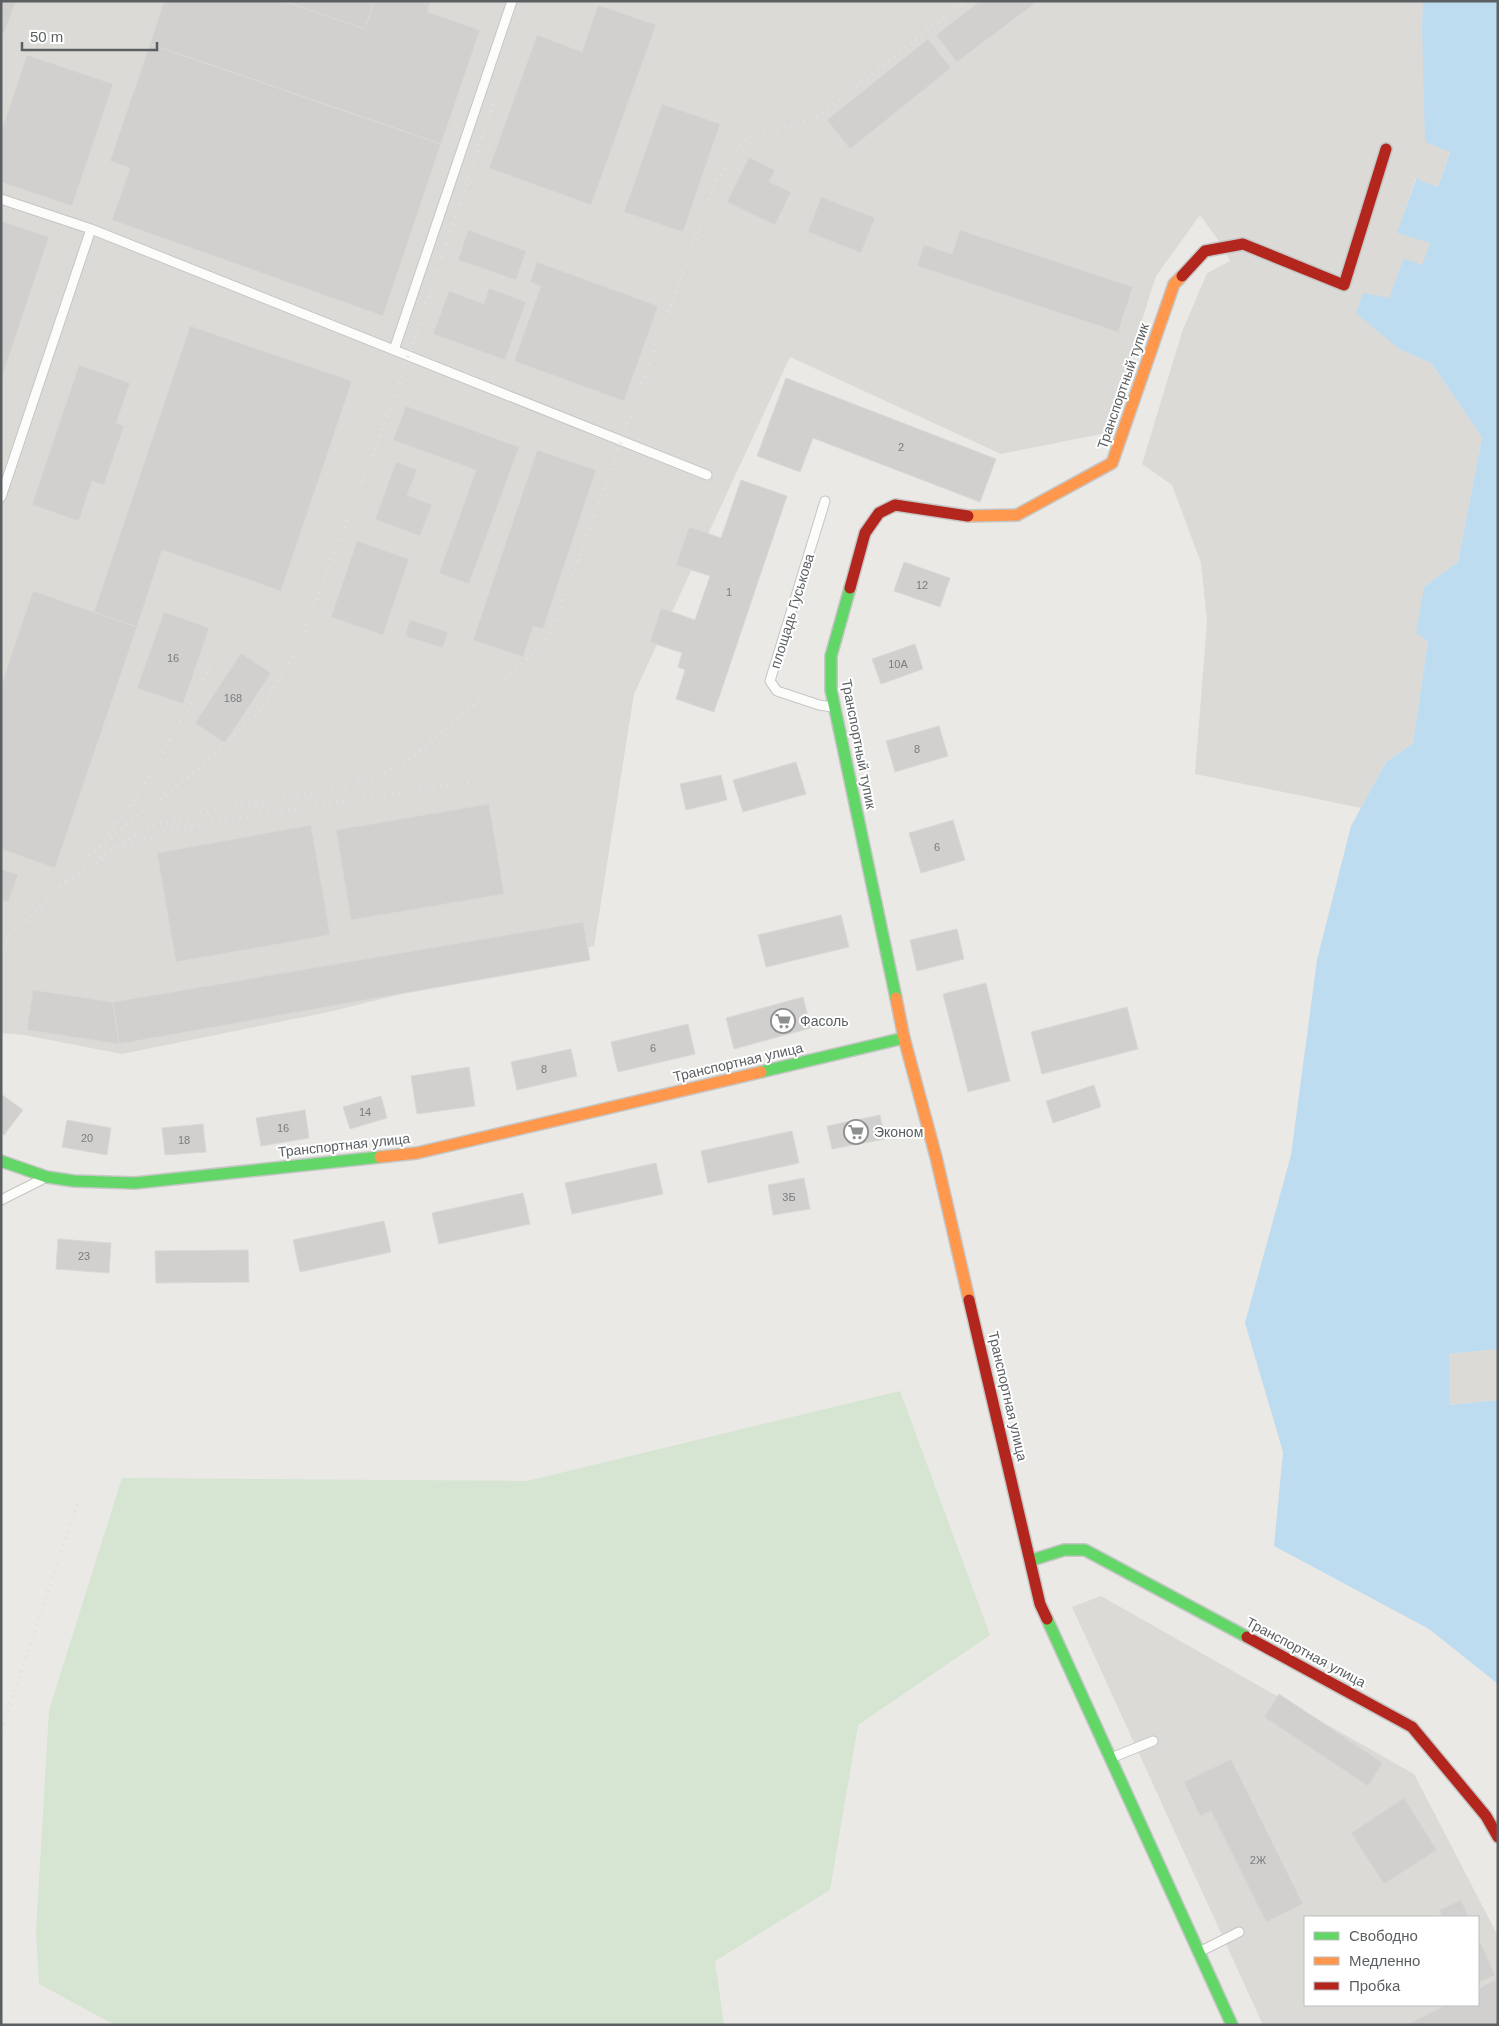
<svg xmlns="http://www.w3.org/2000/svg" width="1499" height="2026" font-family="Helvetica,sans-serif">
<style>
.industrial{fill:#dbdad7;fill-rule:evenodd}
.green{fill:#d5e5d2}
.water{fill:#bedcf0}
.building{fill:#d1d0ce;stroke:#d9d8d4}
.lines{fill:none;stroke-linecap:round;stroke-linejoin:round}
.lane-casing{stroke:#c5c5c5;stroke-width:11}
.fast-casing{stroke:#c5c6c6;stroke-width:14}
.slow-casing{stroke:#c5c6c6;stroke-width:14}
.jam-casing{stroke:#c5c6c6;stroke-width:14}
.lane{stroke:#fcfcfb;stroke-width:9}
.fast{stroke:#63d668;stroke-width:11}
.slow{stroke:#ff974d;stroke-width:11}
.jam{stroke:#b3261e;stroke-width:11}
.rail{stroke:#e2e1e1;stroke-width:4;stroke-dasharray:1 6;stroke-linecap:butt}
.labels{text-anchor:middle;stroke-width:4;stroke-linejoin:round;paint-order:stroke}
.number-label{font-size:11px;fill:#7a7c7e}
.street-label{font-size:14px;fill:#5b5f62;stroke:#fff}
.poi-label{font-size:14px;fill:#5b5f62;stroke:#fff;text-anchor:start}
</style>
<rect width="100%" height="100%" fill="#eae9e5"/>
<path class="industrial" d="M1,1H1423L1422,28L1450,151L1438,187L1415,179L1398,233L1430,242L1399,349L1431,363L1482,437L1458,562L1424,587L1428,641L1413,743L1386,762L1361,808L1195,774L1207,621L1201,563L1172,485L1142,464L1182,332L1207,273L1230,261L1224,248L1200,215L1156,276L1106,433L1001,454L790,357L634,694L594,946L333,1011L122,1054L24,1035L1,1033Z
M1498,1349V1400L1449,1405V1354Z
M1101,1596L1414,1774L1498,1936V2025H1263L1072,1607ZM1305,1917H1478V2005H1305Z"/>
<path class="green" d="M900,1391L990,1635L858,1725L830,1890L715,1961L724,2025H115L39,1984L36,1931L49,1710L122,1478L527,1481Z"/>
<path class="water" d="M1423,1H1498V1349L1449,1354V1405L1498,1400V1684L1429,1629L1274,1546L1283,1452L1245,1323L1291,1155L1317,960L1351,826L1386,762L1413,743L1428,641L1416,633L1424,587L1458,562L1482,437L1431,363L1399,349L1356,313L1363,293L1389,298L1404,258L1422,265L1430,243L1397,233L1416,179L1438,187L1450,152L1425,142L1422,28Z"/>
<path class="building" d="M1,1H16L4,33L1,31Z
M164,1H282L365,29L374,1H431L427,12L480,30L441,144L150,44Z
M282,1H374L365,29Z
M980,1H1038L957,62L936,35Z
M598,5L656,25L591,205L489,168L537,35L582,52Z
M928,39L951,68L850,149L827,120Z
M150,44L441,144L383,316L112,220L130,168L110,161Z
M27,55L113,84L72,206L1,182V132Z
M662,104L720,124L683,232L624,212Z
M749,157L775,170L769,182L791,192L775,225L727,202Z
M821,197L875,218L861,253L808,232Z
M1,221L49,237L1,380Z
M468,230L526,251L516,280L458,260Z
M960,230L1133,287L1118,332L917,266L924,245L952,254Z
M537,262L658,306L624,401L514,361L541,286L530,282Z
M489,288L526,302L505,360L433,334L449,291L484,304Z
M190,326L352,381L281,591L162,550L137,627L94,612Z
M79,365L130,383L116,423L124,426L104,485L92,481L79,521L32,505Z
M786,378L996,459L980,502L813,438L800,472L757,456Z
M406,406L519,447L469,584L439,573L476,470L393,440Z
M537,450L596,470L543,629L533,626L523,657L473,640Z
M396,462L417,470L407,495L432,505L420,536L375,519Z
M741,480L787,496L714,712L676,699L685,670L678,667L682,653L650,642L661,608L695,620L710,576L676,565L689,527L721,538Z
M357,541L409,559L383,635L331,617Z
M904,562L950,578L940,607L894,591Z
M33,591L137,627L55,868L1,849V686Z
M164,612L209,628L183,704L137,688Z
M410,620L448,632L443,648L405,636Z
M915,644L923,669L881,684L872,659Z
M241,653L271,673L225,743L195,723Z
M939,726L948,756L895,772L886,741Z
M796,762L806,794L743,812L733,780Z
M721,775L727,800L686,810L680,784Z
M489,804L504,894L351,920L336,830Z
M953,820L965,860L921,873L909,833Z
M311,825L330,935L176,962L157,853Z
M1,869L18,875L8,902L1,900Z
M841,915L849,947L766,967L758,935Z
M583,922L590,960L119,1044L113,1002Z
M957,929L964,959L917,971L910,940Z
M986,983L1010,1081L968,1092L943,994Z
M33,990L113,1002L119,1044L27,1030Z
M803,997L811,1028L734,1049L726,1018Z
M1127,1007L1138,1049L1042,1074L1031,1032Z
M688,1024L695,1054L618,1072L611,1042Z
M571,1049L577,1076L517,1090L511,1062Z
M469,1067L475,1106L417,1114L411,1076Z
M1094,1085L1101,1107L1053,1123L1046,1101Z
M1,1094L23,1110L4,1135L1,1132Z
M381,1096L387,1118L350,1129L343,1107Z
M305,1110L309,1138L261,1146L256,1118Z
M880,1115L885,1139L832,1149L827,1126Z
M67,1120L111,1128L107,1155L62,1147Z
M203,1124L206,1152L165,1155L162,1128Z
M792,1131L799,1163L708,1183L701,1151Z
M656,1163L663,1194L572,1214L565,1183Z
M804,1178L810,1209L773,1215L768,1185Z
M523,1193L530,1224L439,1244L432,1213Z
M384,1221L391,1252L300,1272L293,1240Z
M58,1239L111,1243L109,1273L56,1269Z
M248,1250L249,1282L156,1283L155,1251Z
M1279,1694L1383,1763L1368,1786L1264,1717Z
M1231,1759L1303,1904L1266,1922L1211,1811L1200,1816L1184,1782Z
M1404,1798L1437,1850L1384,1884L1351,1833Z
M1461,1900L1469,1917H1443L1439,1910Z
M1478,1937L1495,1975L1478,1983Z
M1496,1979L1497,2025H1406L1446,2005H1478V1989Z"/>
<g class="lines">
<defs>
<path id="lane" d="M1,199L91,229L1,497
M91,229L707,475
M394,350L512,1
M825,501L770,681L777,691L819,705L832,707
M1,1200L41,1180
M1111,1758L1153,1741
M1199,1952L1239,1932"/>
<path id="fast" d="M850,588L831,656V690L896,998
M761,1072L904,1038
M1,1161L47,1177L74,1181L135,1183L380,1157
M1032,1560L1064,1550H1085L1247,1637
M1047,1619L1232,2025"/>
<path id="slow" d="M968,516L1017,515L1112,463L1174,284L1182,276
M896,998L904,1038L936,1157L969,1300
M380,1157L417,1153L761,1072"/>
<path id="jam" d="M1182,276L1205,251L1243,244L1344,285L1386,149
M850,588L865,533L879,513L895,505L968,516
M969,1300L1040,1604L1047,1619
M1247,1637L1412,1727L1486,1816L1498,1837"/>
</defs>
<use href="#lane" class="lane-casing"/>
<use href="#fast" class="fast-casing"/>
<use href="#slow" class="slow-casing"/>
<use href="#jam" class="jam-casing"/>
<use href="#lane" class="lane"/>
<use href="#fast" class="fast"/>
<use href="#slow" class="slow"/>
<use href="#jam" class="jam"/>
<path class="rail" d="M108,834C133,804 152,772 171,738C185,714 199,690 211,664
M125,848L169,831L248,816L475,781
M89,856L148,808L200,768L262,709L298,647L389,412L497,94
M99,858L150,827L204,812L325,792L379,776L413,757L508,677L546,640L567,590L716,181L747,137L794,125L819,116L965,1
M66,881L106,856
M1,946L70,877
M1,1731L79,1499"/>
</g>
<defs>
<symbol id="supermarket-ring" viewBox="-11 -11 22 22"><circle r="9.5" fill="#fff" stroke="#8d8f90" stroke-width="1.5"/><path d="M-6-5.5h2.5l.6 2H6L4.5 2H-2.5L-4.4-4H-6ZM-1.5 3.2a1.3 1.3 0 1 0 .1 0ZM3 3.2a1.3 1.3 0 1 0 .1 0Z" fill="#8d8f90"/></symbol>
</defs>
<g fill-rule="evenodd">
<use href="#supermarket-ring" x="769" y="1007" width="28" height="28"/>
<use href="#supermarket-ring" x="842" y="1118" width="28" height="28"/>
</g>
<g class="labels">
<g class="number-label">
<text x="901" y="451">2</text>
<text x="922" y="589">12</text>
<text x="729" y="596">1</text>
<text x="173" y="662">16</text>
<text x="898" y="668">10А</text>
<text x="233" y="702">168</text>
<text x="917" y="753">8</text>
<text x="937" y="851">6</text>
<text x="653" y="1052">6</text>
<text x="544" y="1073">8</text>
<text x="365" y="1116">14</text>
<text x="283" y="1132">16</text>
<text x="87" y="1142">20</text>
<text x="184" y="1144">18</text>
<text x="789" y="1201">3Б</text>
<text x="84" y="1260">23</text>
<text x="1258" y="1864">2Ж</text>
</g>
<g class="street-label">
<text transform="translate(1123 386) rotate(-71)" y="5">Транспортный тупик</text>
<text transform="translate(792 611) rotate(-73)" y="5">площадь Гуськова</text>
<text transform="translate(859 744) rotate(79)" y="5">Транспортный тупик</text>
<text transform="translate(738 1062) rotate(-13)" y="5">Транспортная улица</text>
<text transform="translate(344 1145) rotate(-6)" y="5">Транспортная улица</text>
<text transform="translate(1008 1396) rotate(77)" y="5">Транспортная улица</text>
<text transform="translate(1306 1652) rotate(28)" y="5">Транспортная улица</text>
</g>
<g class="poi-label">
<text x="800" y="1026">Фасоль</text>
<text x="874" y="1137">Эконом</text>
</g>
</g>
<rect width="1499" height="2026" fill="none" stroke="#5b5f62" stroke-width="5"/>
<rect x="1304" y="1916" width="175" height="90" fill="#ffffff" stroke="#bdbfc0"/>
<rect x="1314" y="1932" width="25" height="8" fill="#63d668" stroke="#bdbfc0"/>
<text x="1349" y="1941" font-size="15" fill="#5b5f62">Свободно</text>
<rect x="1314" y="1957" width="25" height="8" fill="#ff974d" stroke="#bdbfc0"/>
<text x="1349" y="1966" font-size="15" fill="#5b5f62">Медленно</text>
<rect x="1314" y="1982" width="25" height="8" fill="#b3261e" stroke="#bdbfc0"/>
<text x="1349" y="1991" font-size="15" fill="#5b5f62">Пробка</text>
<path d="M22 42v8h135v-8" fill="none" stroke="#5b5f62" stroke-width="2.5"/>
<text x="30" y="42" font-size="15" fill="#5b5f62" stroke="#ffffff" stroke-width="4" paint-order="stroke">50 m</text>
</svg>
